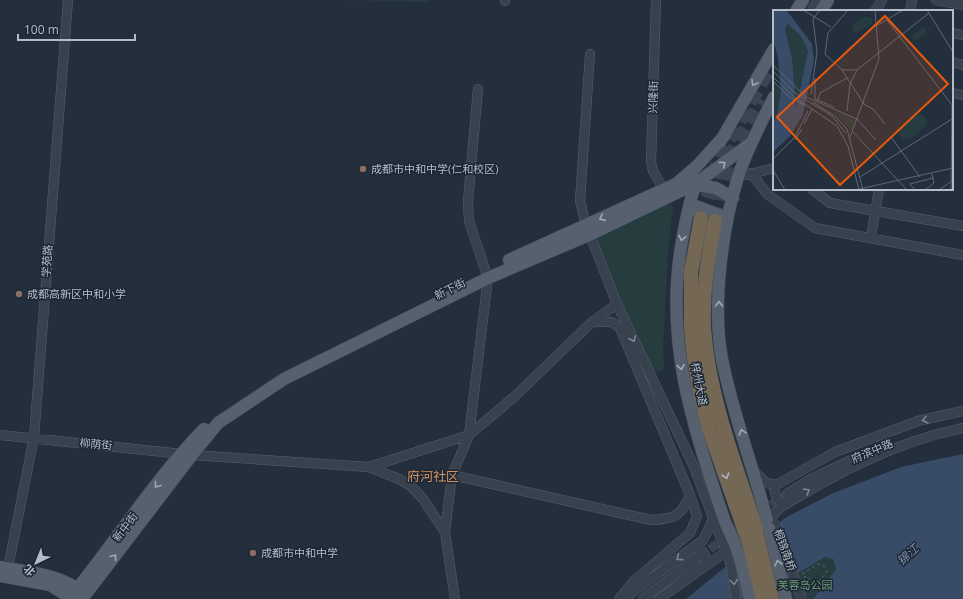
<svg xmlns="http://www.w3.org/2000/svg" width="963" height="599" font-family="'Open Sans','Noto Sans SC',sans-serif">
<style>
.green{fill:#263c3f}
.water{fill:#394c67}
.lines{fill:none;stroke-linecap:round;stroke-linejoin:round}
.minor-tunnel{stroke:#3a4453;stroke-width:9;stroke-dasharray:9 4.5;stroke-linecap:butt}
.highway-tunnel{stroke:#3a4453;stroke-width:14;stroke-dasharray:14 7;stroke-linecap:butt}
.minor-casing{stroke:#565f6c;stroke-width:10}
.major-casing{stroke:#414a57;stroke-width:13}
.highway-casing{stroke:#434c59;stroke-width:15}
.path{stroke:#44595c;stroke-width:1.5;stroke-dasharray:3 3;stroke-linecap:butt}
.minor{stroke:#38414e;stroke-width:9}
.major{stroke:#56606e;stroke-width:12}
.highway{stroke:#746855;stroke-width:14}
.minor-bridge-casing{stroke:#565f6c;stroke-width:10;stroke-linecap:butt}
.major-bridge-casing{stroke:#414a57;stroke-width:13;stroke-linecap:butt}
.minor-bridge{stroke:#38414e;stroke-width:9}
.major-bridge{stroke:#56606e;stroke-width:12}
.oneway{stroke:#a1aab7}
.oneway2{stroke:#7c8592}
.oneway3{stroke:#aeb4bd}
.education-dot{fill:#8d6e63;stroke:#1d2633;stroke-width:1.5}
.labels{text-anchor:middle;stroke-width:3;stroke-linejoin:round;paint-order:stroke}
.street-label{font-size:11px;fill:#b4bcc9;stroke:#1d2633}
.poi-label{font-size:11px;fill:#b4bcc9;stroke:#1d2633;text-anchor:start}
.park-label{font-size:11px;fill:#6b9a76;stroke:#1d2633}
.water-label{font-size:12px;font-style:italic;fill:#7c92b1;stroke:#1d2633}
.quarter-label{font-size:13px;fill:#d59563;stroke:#1d2633}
.inset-river{fill:none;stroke:#394c67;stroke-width:2}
.inset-road{fill:none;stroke:#5e6776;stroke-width:1}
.view{fill:#e8590c;fill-opacity:0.15;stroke:#e8590c;stroke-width:2}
.inset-edge{fill:none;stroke:#b4bcc9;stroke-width:2}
</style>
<rect width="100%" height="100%" fill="#242f3e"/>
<path class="green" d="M340,0H431L426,2Z
M668,203L673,206V209L668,249L663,352L664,365L663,370L658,372L650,367L592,237Z
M824,557L833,559L836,569L813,599H754Z"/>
<path class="water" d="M963,454V599H813L836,569L833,559L825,557L754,599H686L785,518L831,494L901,467Z"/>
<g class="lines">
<path class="minor-tunnel" d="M760,513L784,496
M699,557L747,522"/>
<path class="highway-tunnel" d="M813,11L819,0
M701,218L720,155L774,61
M715,221L728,161L762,100"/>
<defs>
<path id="minor" d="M656,0L651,162L653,171L664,190
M936,0L963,5
M505,1V0
M875,11L882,0
M910,11L912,0
M952,33L963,35
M590,54L580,201L586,225L617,304L694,467L731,565L736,599
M952,62L963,65
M952,93L963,95
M751,173L767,194L815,228L963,255
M747,175L774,168
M812,189L830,203L963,226
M871,237L879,189
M592,322H612L620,328L690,495L697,516L690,533L634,581L619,599
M0,435L192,455L369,467L399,479L412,487L423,499L445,532
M369,467L469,435L514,397L592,322L617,304
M755,472L766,483L776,485L835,452L918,421L963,411
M452,475L651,520C673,519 681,517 690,495
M776,485L774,489L777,499L784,503H788
M787,494L809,480L853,459
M769,526L773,515L780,508C838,472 896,442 963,428
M693,548C700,548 704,551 706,558L705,565
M8,568L34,437L68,0
M625,598L703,540L710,526L713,516
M455,599L445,532L452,475L469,435L488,278L469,221L468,201L478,89
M643,599L697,558
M659,599L731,548"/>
<path id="major" d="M796,11L803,0
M821,11L828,0
M720,142L774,49
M698,180C690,193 685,226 682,241C664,340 692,423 723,516C726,526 732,536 736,547C742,564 746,581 750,599
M691,184L716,188L733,198
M689,212L696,206L720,215L727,223
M509,260L676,184L697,166L725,135
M769,528C755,471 733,416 722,359C712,306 722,228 738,177C747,149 761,123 774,97
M0,567C27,572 61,574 83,593
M0,576L50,585L72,599
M69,599C115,543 153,481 204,429
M82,599L192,455L218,423L284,379L488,278L589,235L695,184L751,143"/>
<path id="highway" d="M701,218L691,272V327L694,357L700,393L709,429L749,543L763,599
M715,221C708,257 702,293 704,330C711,422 756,509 776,599"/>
</defs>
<use href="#minor" class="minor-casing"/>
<use href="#major" class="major-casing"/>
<use href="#highway" class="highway-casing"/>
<path class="path" d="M802,574L818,564L823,565L827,572L809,593
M804,578L806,576L809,578V581L805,582"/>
<use href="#minor" class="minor"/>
<use href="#major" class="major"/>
<use href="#highway" class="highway"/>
<defs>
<path id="minor-bridge" d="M776,524L781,542L802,599"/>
<path id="major-bridge" d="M769,528L786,599"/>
</defs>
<use href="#minor-bridge" class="minor-bridge-casing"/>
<use href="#major-bridge" class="major-bridge-casing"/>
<use href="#minor-bridge" class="minor-bridge"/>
<use href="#major-bridge" class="major-bridge"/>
</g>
<defs><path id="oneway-chevron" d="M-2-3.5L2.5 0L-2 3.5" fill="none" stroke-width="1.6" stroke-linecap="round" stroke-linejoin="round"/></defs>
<g class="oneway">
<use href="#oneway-chevron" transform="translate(754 83) rotate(120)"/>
<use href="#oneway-chevron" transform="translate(723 164) rotate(-37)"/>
<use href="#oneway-chevron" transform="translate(602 218) rotate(156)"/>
<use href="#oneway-chevron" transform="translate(682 238) rotate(100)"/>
<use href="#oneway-chevron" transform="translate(719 304) rotate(-90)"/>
<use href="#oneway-chevron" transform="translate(681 367) rotate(81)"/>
<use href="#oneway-chevron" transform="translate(742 432) rotate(-106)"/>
<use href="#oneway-chevron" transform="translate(157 485) rotate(127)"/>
<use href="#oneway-chevron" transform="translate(114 557) rotate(-53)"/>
<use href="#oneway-chevron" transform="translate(778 563) rotate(-103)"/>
</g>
<g class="oneway2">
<use href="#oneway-chevron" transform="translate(633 339) rotate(65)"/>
<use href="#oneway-chevron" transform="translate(925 420) rotate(166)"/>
<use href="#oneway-chevron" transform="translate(807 491) rotate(-32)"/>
<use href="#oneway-chevron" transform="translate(679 558) rotate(144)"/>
<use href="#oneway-chevron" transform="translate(734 582) rotate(82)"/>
</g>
<use class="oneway3" href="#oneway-chevron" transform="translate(726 476) rotate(71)"/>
<g class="education-dot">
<circle cx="363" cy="169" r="4"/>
<circle cx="19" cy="294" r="4"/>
<circle cx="253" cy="553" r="4"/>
</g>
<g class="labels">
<g class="street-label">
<text transform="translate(653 97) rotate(-88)" y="4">兴隆街</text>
<text transform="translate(47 261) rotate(-86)" y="4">学苑路</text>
<text transform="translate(450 289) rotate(-27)" y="4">新下街</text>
<text transform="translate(699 384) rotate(79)" y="4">梓州大道</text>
<text transform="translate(96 444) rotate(6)" y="4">柳荫街</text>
<text transform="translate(872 451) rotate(-23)" y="4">府滨中路</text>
<text transform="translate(125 527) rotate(-53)" y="4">新中街</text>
<text transform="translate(785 550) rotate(70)" y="4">桐锦南桥</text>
</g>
<g class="poi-label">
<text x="371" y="173">成都市中和中学(仁和校区)</text>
<text x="27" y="298">成都高新区中和小学</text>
<text x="261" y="557">成都市中和中学</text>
</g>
<g class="park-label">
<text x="805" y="589">芙蓉岛公园</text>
</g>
<g class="water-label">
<text transform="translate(908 555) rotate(-42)" y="4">锦江</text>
</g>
<g class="quarter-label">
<text x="433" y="481">府河社区</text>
</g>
</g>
<g transform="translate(773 10)">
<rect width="180" height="180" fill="#242f3e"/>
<path d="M92,6L99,8V14L82,24L79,15ZM15,14L27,25L35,41L23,98L19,48L12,19ZM149,18L153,19V24L141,31L139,26ZM0,72L8,80L6,98L0,112ZM62,101L83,109L78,121L62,102ZM148,104L153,108V115L139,128L130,129L126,124L127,118L141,106Z" fill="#263c3f"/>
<path d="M0,0H13L18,6L39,34L41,50L30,105L17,126L0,142V113L5,101L8,80L5,48L0,29ZM15,14L27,25L35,41L23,98L19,48L12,19Z" fill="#394c67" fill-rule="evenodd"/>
<path class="inset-river" d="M0,10L6,22L13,65M7,93L13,92L14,86"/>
<path class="inset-road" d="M30,0L58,17M75,0L55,23L52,44L69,60L91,94L101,100L112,114M154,0L180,42M114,10L179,95L178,180M103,16L130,0M0,55L33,87L84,109L103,130M69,60H84L156,3M0,61L22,83L59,106L73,123M0,67L20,86L64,116L75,136L86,180M42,68V89L61,97M0,71L15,86L31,95M38,84L44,42L40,9L47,0M45,90L47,83L74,68M40,92L62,106L74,119L90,180M74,101L77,74L84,60M31,114L39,99M80,122L134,180M77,127L106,49L102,0M118,127L147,167M22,130L29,119M0,149L22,127L35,101M0,160L12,180M87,167L179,109M82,180L180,158M142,180L137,174L160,168M152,180L161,173L159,164M166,180L179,171"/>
<path class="view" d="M112,6L175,74L67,175L4,107Z"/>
<rect width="180" height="180" class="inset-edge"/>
</g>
<g transform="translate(36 563) rotate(223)" stroke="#1d2633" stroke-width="3" paint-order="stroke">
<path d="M0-3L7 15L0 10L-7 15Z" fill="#b4bcc9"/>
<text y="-6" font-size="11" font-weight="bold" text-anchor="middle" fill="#b4bcc9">北</text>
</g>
<path d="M18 34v6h117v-6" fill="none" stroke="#b4bcc9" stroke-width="2"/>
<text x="24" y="34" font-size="12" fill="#b4bcc9" stroke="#1d2633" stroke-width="3" paint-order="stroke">100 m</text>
</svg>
